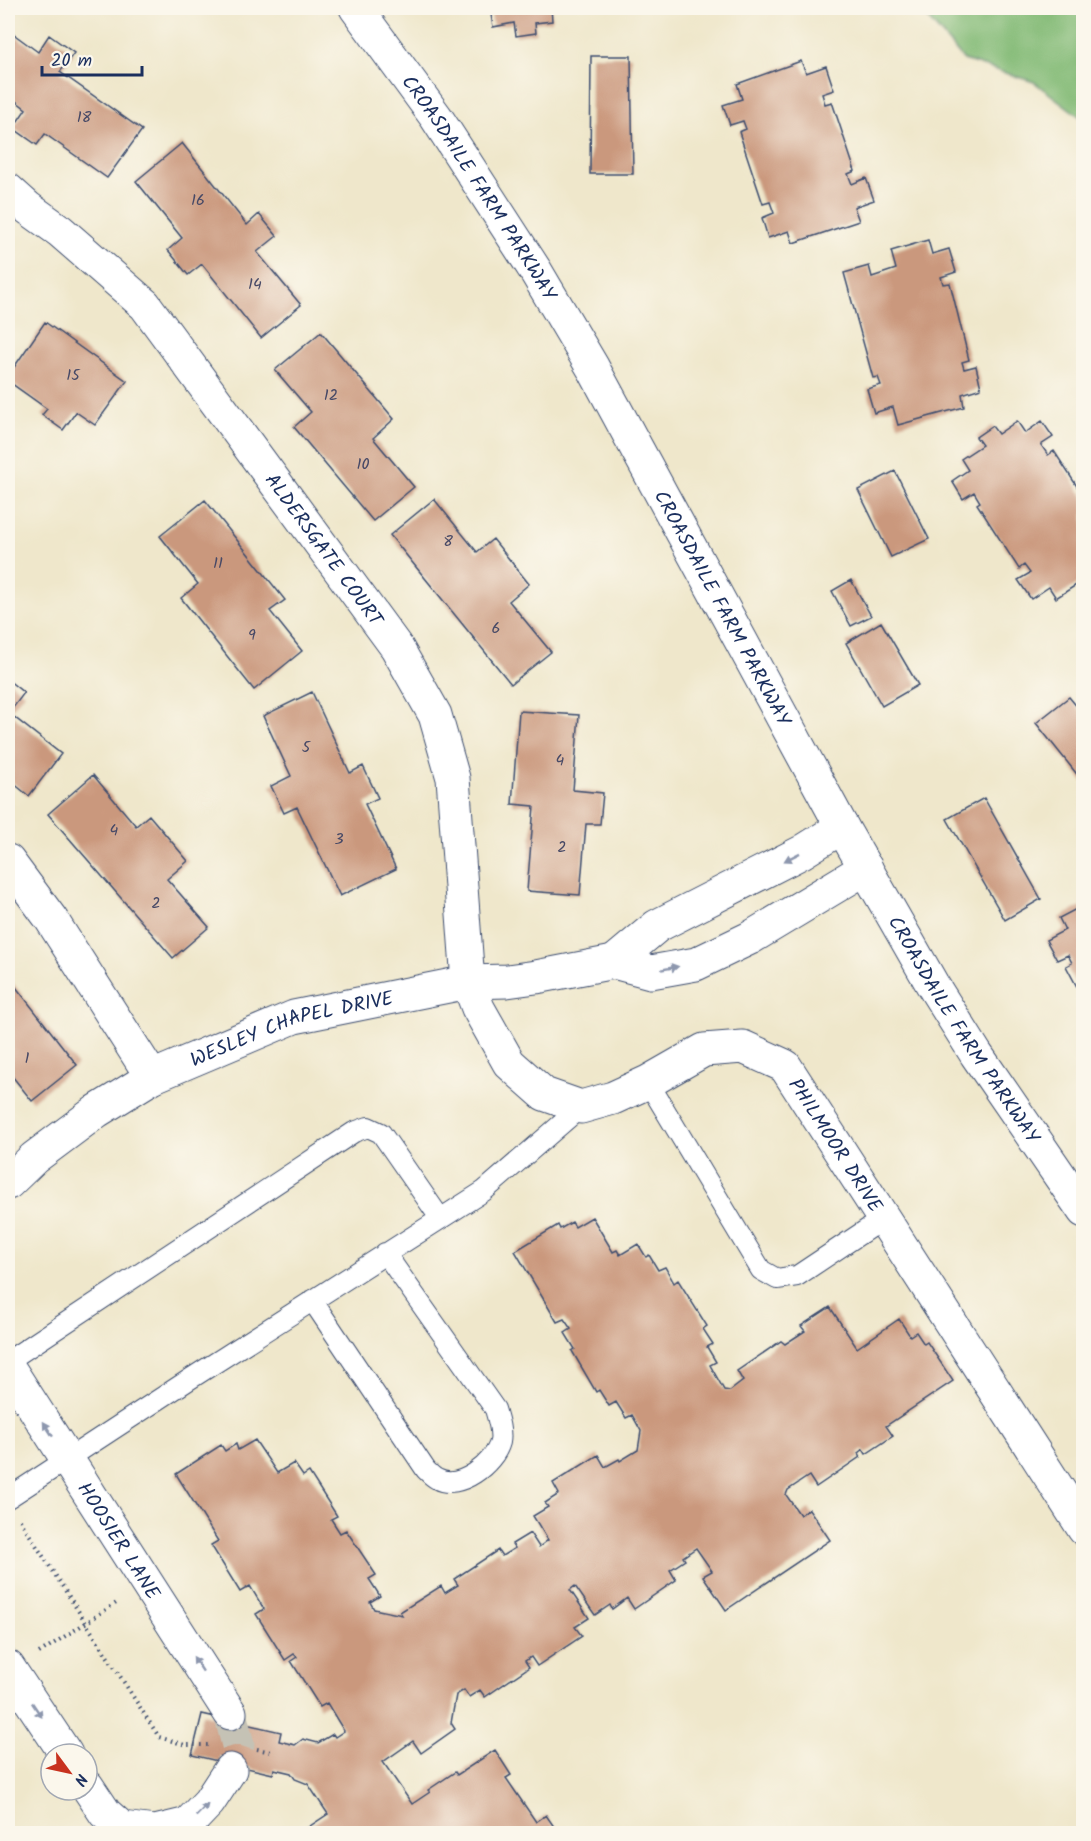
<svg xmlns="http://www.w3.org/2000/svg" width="1091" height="1841" font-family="Kalam,sans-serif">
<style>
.forest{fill:#84bb77;stroke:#50756a;stroke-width:1.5}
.building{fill:#ca987d}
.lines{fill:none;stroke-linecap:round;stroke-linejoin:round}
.minor-tunnel{stroke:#c5c2b5;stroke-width:33;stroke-dasharray:33 16;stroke-linecap:butt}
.service-casing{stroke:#3b4b6e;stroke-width:22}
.minor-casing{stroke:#3b4b6e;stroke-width:35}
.tertiary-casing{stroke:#3b4b6e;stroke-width:35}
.path{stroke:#3b4b6e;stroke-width:4;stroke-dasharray:1.5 4.5;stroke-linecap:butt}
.service{stroke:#fff;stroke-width:20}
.minor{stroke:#fff;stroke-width:33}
.tertiary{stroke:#fff;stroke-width:33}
.oneway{fill:#8d97ae}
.labels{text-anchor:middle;stroke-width:4.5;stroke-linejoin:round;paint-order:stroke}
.number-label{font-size:16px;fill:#474966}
.street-label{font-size:20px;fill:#1b2f5e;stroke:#fbf7ec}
</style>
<rect width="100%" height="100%" fill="#fbf7ec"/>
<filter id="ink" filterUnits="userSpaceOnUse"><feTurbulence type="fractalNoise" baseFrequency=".0167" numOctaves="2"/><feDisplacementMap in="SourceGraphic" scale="12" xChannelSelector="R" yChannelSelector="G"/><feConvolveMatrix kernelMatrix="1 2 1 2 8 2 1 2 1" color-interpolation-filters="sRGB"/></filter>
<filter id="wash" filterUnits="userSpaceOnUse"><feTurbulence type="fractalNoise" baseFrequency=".008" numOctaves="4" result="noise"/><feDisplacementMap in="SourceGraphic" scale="24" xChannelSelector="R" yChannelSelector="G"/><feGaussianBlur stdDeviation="1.35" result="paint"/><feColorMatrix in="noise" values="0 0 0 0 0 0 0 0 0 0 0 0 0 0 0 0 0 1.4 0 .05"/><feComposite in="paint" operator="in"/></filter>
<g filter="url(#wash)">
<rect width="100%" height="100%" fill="#efe7cb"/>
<path class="forest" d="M921,8H1083V119L1034,82L964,60L924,14Z"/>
<g id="blocks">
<path class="building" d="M490,8H551L552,21L535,23L536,33L516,36L514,23L493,27Z
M8,30L38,52L49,35L74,53L60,72L142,130L107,178L45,134L37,145L13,128L26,109L8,95Z
M591,56H631L633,174H590Z
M801,61L806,73L826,66L834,90L822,94L825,104L832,102L855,171L848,174L852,184L866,178L874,200L854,207L859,221L793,243L789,231L768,238L762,218L774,213L770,202L763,204L739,132L746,129L743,121L730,125L723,105L742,99L737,84Z
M182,143L247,225L259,214L277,236L257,252L301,305L261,338L202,264L188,275L168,250L182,238L136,181Z
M928,240L932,254L949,249L956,272L941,277L943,284L950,283L969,360L962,362L964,369L976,366L981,388L962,394L964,407L898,425L893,407L874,413L867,389L881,385L878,377L873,378L844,273L869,266L872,277L896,269L891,251Z
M45,322L127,381L95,425L76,412L63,430L42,415L47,409L8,381V376Z
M321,332L394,419L373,438L414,487L373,521L294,427L311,412L275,370Z
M1017,421L1025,433L1042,421L1053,437L1041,445L1048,455L1054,451L1084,497V580L1056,598L1049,587L1031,599L1018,580L1030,573L1024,565L1019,569L977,504L980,502L974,492L963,499L952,481L968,470L961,459L982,445L976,437L992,426L998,434Z
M895,471L929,539L891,557L858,490Z
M434,499L477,552L493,539L529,584L509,601L551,652L511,684L390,535Z
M205,500L285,600L270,611L302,651L254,690L181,598L198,584L160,536Z
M851,580L871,616L851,626L832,591Z
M881,622L918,685L882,706L846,643Z
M8,680L24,693L9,713L61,754L29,796L8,779Z
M312,692L350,773L363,766L378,798L365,804L396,869L340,896L297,807L284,813L271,786L291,776L263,716Z
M1069,697L1084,715V783L1036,723Z
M519,711L579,715L573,790L603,793L600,824H586L580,895L527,891L534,806L512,804Z
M93,775L136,826L149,815L188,861L167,879L209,927L173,958L48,814Z
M984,798L1041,899L1005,920L947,819Z
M1084,905V1000L1066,966L1072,963L1068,955L1057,960L1046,940L1065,930L1059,918Z
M8,977L77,1065L32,1101L8,1071Z
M592,1217L613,1252L617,1250L620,1255L638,1244L646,1257L649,1255L658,1270L665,1267L674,1283L678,1280L707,1326L703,1329L713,1344L707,1347L716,1362L710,1365L724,1390L730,1391L743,1381L737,1371L781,1341L785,1344L805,1331L801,1326L830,1307L857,1348L899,1319L910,1336L916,1332L924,1344L927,1342L953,1381L886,1426L893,1436L866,1454L863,1449L858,1453L860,1457L816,1487L809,1476L788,1490L786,1495L800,1515L809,1509L830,1540L726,1610L703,1576L712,1571L696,1548L683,1557L685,1560L670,1570L676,1580L634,1609L627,1598L612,1609L610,1605L595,1615L575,1586L570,1590L589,1618L575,1627L582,1636L537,1666L531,1657L525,1661L529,1667L485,1697L480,1690L469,1697L464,1690L456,1695L451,1723L455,1729L421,1753L413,1741L383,1762L412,1804L430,1792L428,1790L455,1772L457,1775L495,1750L511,1775L506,1778L536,1822L546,1815L559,1834H298L328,1814L308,1784L295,1779L291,1773L274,1769L273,1774L192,1755L202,1714L281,1732L279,1741L295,1745L303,1739L318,1743L333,1734L335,1737L344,1731L327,1703L320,1707L291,1661L297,1657L294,1654L285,1660L256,1614L264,1609L250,1586L240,1592L211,1545L218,1541L176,1474L221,1445L225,1451L236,1444L238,1450L255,1440L277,1473L294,1463L303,1476L309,1472L337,1516L331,1519L340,1533L346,1530L376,1575L369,1579L380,1596L370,1602L374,1609L402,1615L400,1612L441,1586L445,1593L458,1585L454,1579L498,1550L502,1556L515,1548L512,1544L530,1533L539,1547L548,1540L533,1516L548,1507L545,1503L559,1494L553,1483L598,1455L605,1467L619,1459L620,1461L638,1450L641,1431L632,1415L626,1418L616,1402L609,1406L599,1390L596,1392L572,1351L575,1349L565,1333L571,1329L564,1319L557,1322L515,1251L558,1225L560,1229L572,1222L575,1227Z"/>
</g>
</g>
<g filter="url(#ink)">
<use href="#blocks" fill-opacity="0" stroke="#3b4b6e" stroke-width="1.5"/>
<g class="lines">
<path class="minor-tunnel" d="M230,1713L238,1745L230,1770"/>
<defs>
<path id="service" d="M648,1082L761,1270L777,1279L797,1276L884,1218
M312,1300L426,1470C429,1473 433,1477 437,1479C459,1491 494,1464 500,1442C502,1432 498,1419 495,1409L385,1253
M8,1361L354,1132L368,1127L381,1133L440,1218
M8,1498L190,1379L484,1191L581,1107"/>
<g id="minor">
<path id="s1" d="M8,190L28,208L60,231L145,305L397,648L435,715L453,778L468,982L478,1008L509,1063L544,1094L581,1107L613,1098L648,1082L704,1050L743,1047L785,1066L1084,1529"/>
<path d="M8,861L51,919L152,1077"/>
<path d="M614,962L657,926L802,852L842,827"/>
<path id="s2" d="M8,1183L34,1158L97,1111L152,1077L294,1017L468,982L507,981L536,977L614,962L651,972L696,964L750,938L866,868"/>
<path id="s3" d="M8,1367L230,1713"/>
<path d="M8,1667L66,1754"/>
<path d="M87,1786L105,1813L122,1828L155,1832L188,1824L209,1802L230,1770"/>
</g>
<g id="tertiary">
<path id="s4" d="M356,8L436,117L535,270L593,368L842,827L932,984L976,1054L1084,1211"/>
</g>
</defs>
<use href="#service" class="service-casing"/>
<use href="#minor" class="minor-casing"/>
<use href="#tertiary" class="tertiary-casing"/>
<path class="path" d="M20,1520L159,1737L185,1745H208
M39,1653L118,1602
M257,1749L271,1752"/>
<use href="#service" class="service"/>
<use href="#minor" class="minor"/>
<use href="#tertiary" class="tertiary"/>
</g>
<defs><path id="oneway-solid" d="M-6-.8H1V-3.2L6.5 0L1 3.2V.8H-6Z" transform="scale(1.5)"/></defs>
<g class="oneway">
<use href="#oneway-solid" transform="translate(792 857) rotate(153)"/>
<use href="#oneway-solid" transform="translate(670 968) rotate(-10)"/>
<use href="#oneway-solid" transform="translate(48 1429) rotate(-123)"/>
<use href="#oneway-solid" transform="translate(198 1664) rotate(-123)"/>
<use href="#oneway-solid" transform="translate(37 1710) rotate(56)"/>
<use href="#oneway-solid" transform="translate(202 1810) rotate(-46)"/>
</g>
</g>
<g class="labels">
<g class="number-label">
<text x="84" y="122">18</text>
<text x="198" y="205">16</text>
<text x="255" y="289">14</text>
<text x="73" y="380">15</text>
<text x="331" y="400">12</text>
<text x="363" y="469">10</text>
<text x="448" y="546">8</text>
<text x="218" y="568">11</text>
<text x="496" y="633">6</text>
<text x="252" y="640">9</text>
<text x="306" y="752">5</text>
<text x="560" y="765">4</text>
<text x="114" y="835">4</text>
<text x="339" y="844">3</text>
<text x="562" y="852">2</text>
<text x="156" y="908">2</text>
<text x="27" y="1063">1</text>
</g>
<g class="street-label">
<text dy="7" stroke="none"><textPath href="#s4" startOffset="218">CROASDAILE FARM PARKWAY</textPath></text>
<text dy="7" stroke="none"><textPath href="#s1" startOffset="482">ALDERSGATE COURT</textPath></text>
<text dy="7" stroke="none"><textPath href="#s4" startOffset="704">CROASDAILE FARM PARKWAY</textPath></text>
<text dy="7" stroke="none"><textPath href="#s4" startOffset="1190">CROASDAILE FARM PARKWAY</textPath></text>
<text dy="7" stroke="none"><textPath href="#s2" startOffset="328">WESLEY CHAPEL DRIVE</textPath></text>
<text dy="7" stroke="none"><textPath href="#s1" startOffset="1444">PHILMOOR DRIVE</textPath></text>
<text dy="7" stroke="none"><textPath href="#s3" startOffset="206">HOOSIER LANE</textPath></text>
</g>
</g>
<rect width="1091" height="1841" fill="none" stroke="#fbf7ec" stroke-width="30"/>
<g transform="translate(69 1772) rotate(123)"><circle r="28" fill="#fbf7ec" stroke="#a1a7b3" stroke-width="1.5"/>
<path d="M0-4.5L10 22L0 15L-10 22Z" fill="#c8321e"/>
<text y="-9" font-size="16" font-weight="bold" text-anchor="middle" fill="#1b2f5e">N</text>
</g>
<path d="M42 66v9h100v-9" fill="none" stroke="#1b2f5e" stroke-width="3"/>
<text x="51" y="66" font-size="18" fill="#1b2f5e" stroke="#fbf7ec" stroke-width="4.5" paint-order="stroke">20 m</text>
</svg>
